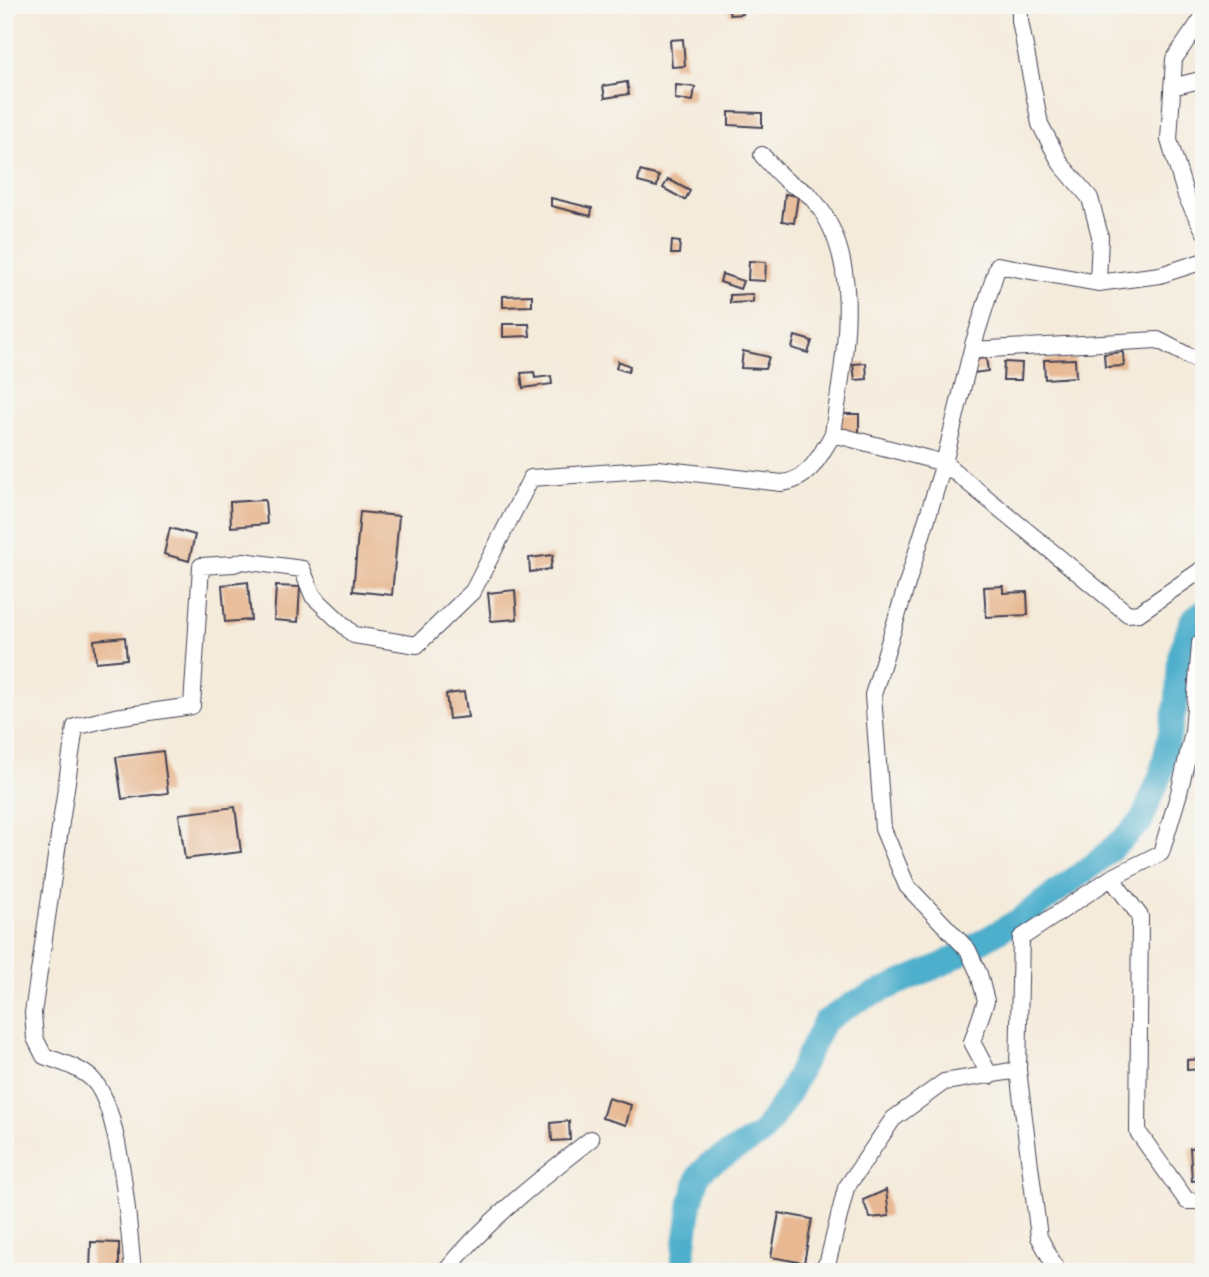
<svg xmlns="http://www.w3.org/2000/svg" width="1209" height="1277" font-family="'Balsamiq Sans',sans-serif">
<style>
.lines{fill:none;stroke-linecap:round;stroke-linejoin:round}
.river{stroke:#4dafcc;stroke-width:24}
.building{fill:#e7b892}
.street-casing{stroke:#424053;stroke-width:18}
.street{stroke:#fff;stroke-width:16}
</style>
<rect width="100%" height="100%" fill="#f6f6f2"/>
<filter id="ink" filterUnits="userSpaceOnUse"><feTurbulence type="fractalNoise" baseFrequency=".0143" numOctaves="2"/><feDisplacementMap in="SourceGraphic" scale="14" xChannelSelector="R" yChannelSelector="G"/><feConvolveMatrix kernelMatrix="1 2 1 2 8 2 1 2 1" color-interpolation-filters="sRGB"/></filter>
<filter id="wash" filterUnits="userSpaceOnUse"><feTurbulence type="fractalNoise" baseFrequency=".00686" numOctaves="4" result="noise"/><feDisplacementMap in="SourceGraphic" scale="28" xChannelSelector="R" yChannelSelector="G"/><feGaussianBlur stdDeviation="1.57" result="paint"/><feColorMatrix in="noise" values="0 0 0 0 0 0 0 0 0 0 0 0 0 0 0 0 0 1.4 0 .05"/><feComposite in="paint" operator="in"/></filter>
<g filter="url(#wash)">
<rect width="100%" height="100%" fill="#f4ebdb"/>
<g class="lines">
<path class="river" d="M681,1272L691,1202L699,1175L708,1165L761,1135L788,1095L824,1022L855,1002L943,964L1020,919L1098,861L1141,822L1161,774L1177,700L1179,657L1191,621L1204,611"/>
</g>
<g id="blocks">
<path class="building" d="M727,5H742L743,14L730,15Z
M683,39L685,66L672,67L670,40Z
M627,82L629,94L605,98L603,86Z
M676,85L695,87L693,101L675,99Z
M729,112L762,113V127L729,125Z
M640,171L659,176L657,187L638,182Z
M668,179L690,191L685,200L663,188Z
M785,194L798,196L794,223L782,221Z
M551,198L592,208L591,216L551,206Z
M672,241L680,242L679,254H671Z
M749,261L766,262L765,281L748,280Z
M722,274L743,281L740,289L720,282Z
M753,294V302L730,303V295Z
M532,295V306L503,307V296Z
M503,324H529L530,336L503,337Z
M795,336L812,341L808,353L792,348Z
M743,351L769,357L765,369L741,368Z
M1123,352L1124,366L1105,367L1104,354Z
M986,358L988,371L973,373L972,360Z
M1075,359L1076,377L1045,379L1044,360Z
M618,361L630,366L628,372L616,368Z
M1004,362L1022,363L1021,380H1003Z
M866,363L867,379L855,380L853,364Z
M534,372L535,378L551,376L552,384L523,388L521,373Z
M841,414H859V432H841Z
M265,500L267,524L231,527L230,502Z
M360,512L399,516L392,595L353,591Z
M170,528L195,535L189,561L164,554Z
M553,555L550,569L530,572L529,558Z
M248,582L251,620L225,622L222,585Z
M276,586L300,587L298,622L274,620Z
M1003,586V593L1027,592L1028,615L986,617L984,587Z
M515,590L517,619L491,621L488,593Z
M125,637L127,659L96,662L94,640Z
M464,692L468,717L449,719L446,694Z
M163,751L168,793L122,799L116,757Z
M235,807L241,852L185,859L179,814Z
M1204,1059V1069L1187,1070V1060Z
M608,1098L631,1105L626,1125L602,1118Z
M569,1121L570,1140L552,1141L551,1123Z
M1204,1147V1180L1192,1181L1190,1148Z
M886,1190L889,1216L870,1218L863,1200Z
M779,1213L812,1219L804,1263L771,1257Z
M91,1242L119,1243V1272H90Z"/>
</g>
</g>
<g filter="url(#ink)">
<use href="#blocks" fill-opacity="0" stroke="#424053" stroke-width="2"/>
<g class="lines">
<defs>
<path id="street" d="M1020,5V21L1040,124L1061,164L1090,198L1100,236L1098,283
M1204,11L1201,20L1174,59L1169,140L1186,196L1204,231
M1172,87L1204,79
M762,155C770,164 779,175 788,182C795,187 805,190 811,197C867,260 843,359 833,434L944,463L1128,614L1139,613L1204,568
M972,350L1158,340L1204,364
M1111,878L1140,916L1138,1132L1187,1201H1204
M990,1076L972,1042L986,1001L979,974L968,950L907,886L883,829L873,695L944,463L973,345L998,265L1098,283L1160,275L1204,261
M133,1272C129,1230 121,1106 92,1079C79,1067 60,1062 44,1056L35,1038L33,1013L75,727L115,717L192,706L201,566L234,564L243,561L302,569L313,596L354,635L417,645L473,591L531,478L658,469L782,483C810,480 820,455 833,434
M445,1272C487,1220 539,1180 591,1139
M821,1272L828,1261L846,1188L893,1119L944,1082L1018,1070
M1058,1272L1039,1237L1018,1070L1021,938L1111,878L1161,853L1179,793L1193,732L1200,643L1204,640"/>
</defs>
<use href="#street" class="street-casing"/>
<use href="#street" class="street"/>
</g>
</g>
<rect width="1209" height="1277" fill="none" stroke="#f6f6f2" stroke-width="28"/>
</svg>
